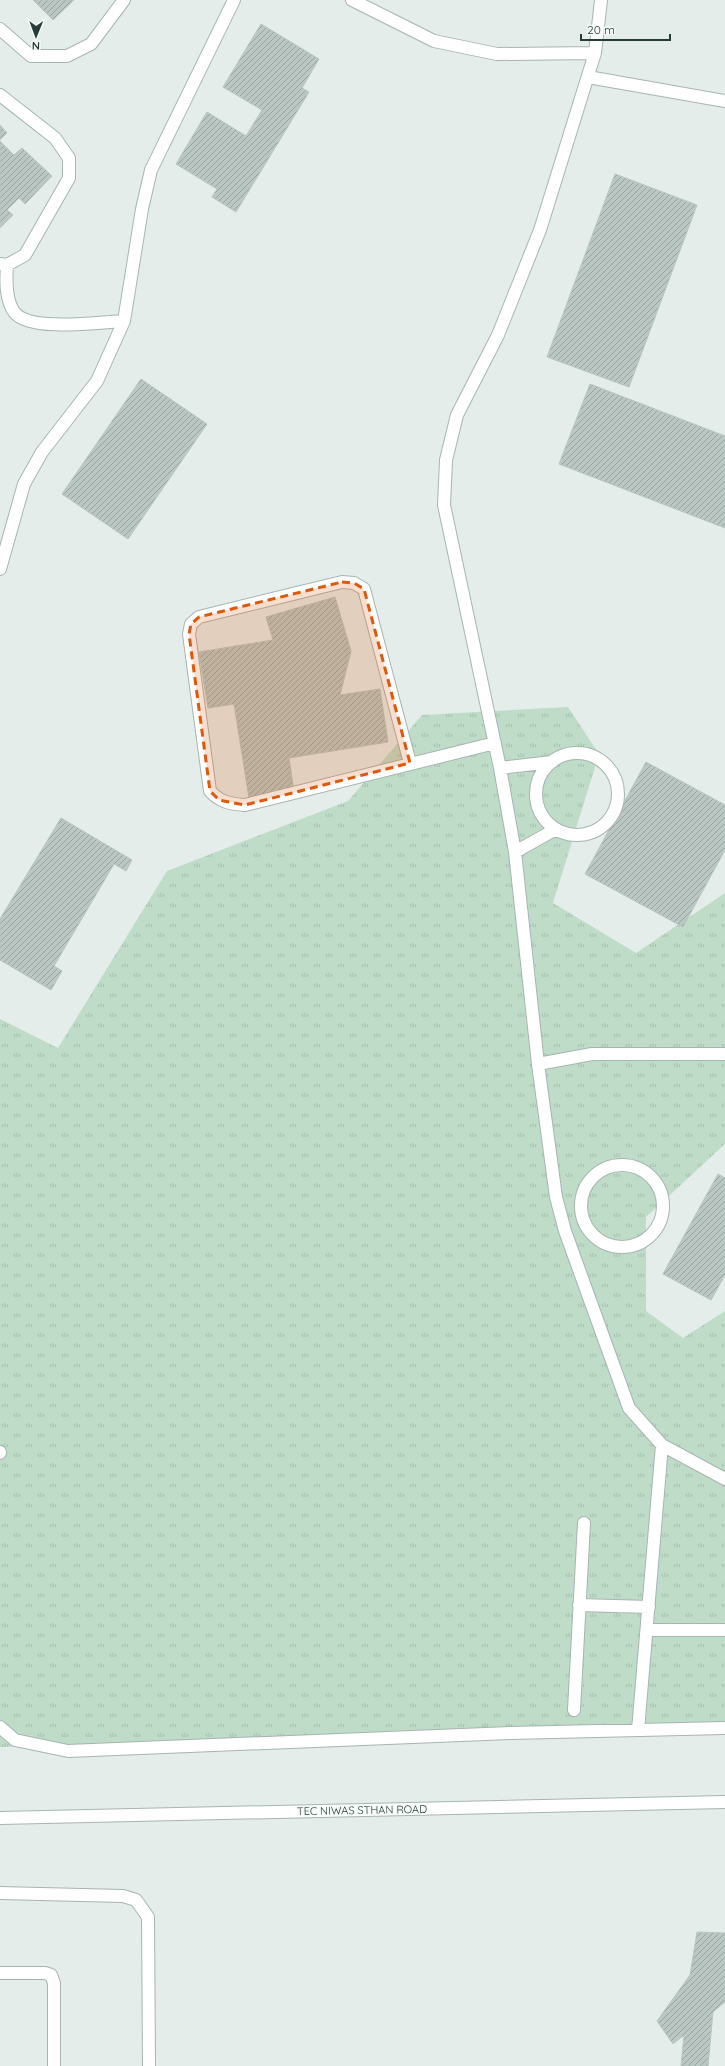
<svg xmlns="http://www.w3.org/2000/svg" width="725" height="2066" font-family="Quicksand,sans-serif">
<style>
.grass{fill:url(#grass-tufts)}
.building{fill:url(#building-hatch);stroke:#b7c6c1}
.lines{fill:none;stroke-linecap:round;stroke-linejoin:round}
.service-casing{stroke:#a7b5b0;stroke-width:14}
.minor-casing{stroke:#a7b5b0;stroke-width:14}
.service{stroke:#fff;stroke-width:12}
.minor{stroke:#fff;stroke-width:12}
.marked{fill:#de580e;fill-opacity:0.2;stroke:#de580e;stroke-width:3;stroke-dasharray:8 5;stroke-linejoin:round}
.labels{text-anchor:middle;stroke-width:3;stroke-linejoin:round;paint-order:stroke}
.street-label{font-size:11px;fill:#253d38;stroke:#f5f9f7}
</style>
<defs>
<pattern id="grass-tufts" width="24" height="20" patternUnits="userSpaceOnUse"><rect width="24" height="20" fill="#bfdcc9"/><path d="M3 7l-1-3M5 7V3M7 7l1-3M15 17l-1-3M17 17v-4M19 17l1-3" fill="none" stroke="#a4bead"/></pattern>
<pattern id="building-hatch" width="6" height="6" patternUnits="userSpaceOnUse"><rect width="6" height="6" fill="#bac7c3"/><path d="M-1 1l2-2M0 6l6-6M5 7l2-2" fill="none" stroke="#97a39f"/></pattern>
</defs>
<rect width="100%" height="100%" fill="#e4ede9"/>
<path class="grass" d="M568,707L599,754L553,903L636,953L725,893V1144L646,1217V1311L683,1338L725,1311V1724L0,1747V1019L58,1048L167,871L348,801L422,715Z"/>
<path class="building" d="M33,0H74L53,20Z
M261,24L319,59L302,88L309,92L236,212L212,197L217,189L176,164L207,112L246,136L262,110L223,87Z
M0,125L7,133L0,140Z
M0,141L14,155L22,148L52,176L25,204L19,198L7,210L13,215L0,228Z
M615,174L697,205L629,387L547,357Z
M141,379L207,424L128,539L62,494Z
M590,384L725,436V528L559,464Z
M335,597L351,651L340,695L380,689L388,742L289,758L294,791L249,798L234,704L208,708L199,652L273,640L266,617Z
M646,762L725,805V850L683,927L585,874Z
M61,818L132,860L126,871L114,864L54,966L62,971L51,990L0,960V919Z
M718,1174L725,1178V1275L711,1300L663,1274Z
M697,1932L725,1933V2002L713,2012L708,2066H681L684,2035L673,2044L657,2021L690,1975Z"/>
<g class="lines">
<defs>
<path id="service" d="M588,77L725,101"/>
<path id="minor" d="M352,0L434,41L497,54L595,53
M601,0L595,53L540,230L498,335L457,415L446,460L444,505L500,768L515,852L538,1064L556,1197L565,1231L629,1408L662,1445L725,1479
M0,29L31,56H67L91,44L124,0
M0,95L55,138L69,158V178L25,255L7,265L0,264
M7,265C6,279 5,301 15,313C31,332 100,322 124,321
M0,569L24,484L42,452L97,381L124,321L142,209L151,170L234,0
M536 794a41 41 0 1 1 82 0a41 41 0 1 1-82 0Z
M410,763L364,589L354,583L342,582L199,617L191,624L189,634L210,791C220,802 230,804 245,805L495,743
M500,768L552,762
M515,852L556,829
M538,1064L592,1054H725
M581 1206a41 41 0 1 1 82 0a41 41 0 1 1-82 0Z
M0,1453V1452
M579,1605L649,1607
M647,1630H725
M574,1710L584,1523
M0,1727L15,1740L68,1751L511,1733L725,1728
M638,1730L662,1445
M0,1818L725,1802
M0,1893L123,1896L136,1900L148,1917L149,2066
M0,1973H45L51,1975L54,1983V2066"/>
</defs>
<use href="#service" class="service-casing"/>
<use href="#minor" class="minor-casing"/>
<use href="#service" class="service"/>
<use href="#minor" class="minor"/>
</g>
<path class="marked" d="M342,582L354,583L364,589L410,763L245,805L219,800L210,791L189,634L191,624L199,617Z"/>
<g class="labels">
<g class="street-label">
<text transform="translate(362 1810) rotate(-1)" y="4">TEC NIWAS STHAN ROAD</text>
</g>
</g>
<g transform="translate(36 36) rotate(181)" stroke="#f5f9f7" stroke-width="3" paint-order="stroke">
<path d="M0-3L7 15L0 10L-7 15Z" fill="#253d38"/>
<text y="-6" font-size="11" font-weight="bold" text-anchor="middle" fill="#253d38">N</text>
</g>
<path d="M581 34v6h89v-6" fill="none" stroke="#253d38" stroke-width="2"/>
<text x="587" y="34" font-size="12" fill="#253d38" stroke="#f5f9f7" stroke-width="3" paint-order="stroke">20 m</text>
</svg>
